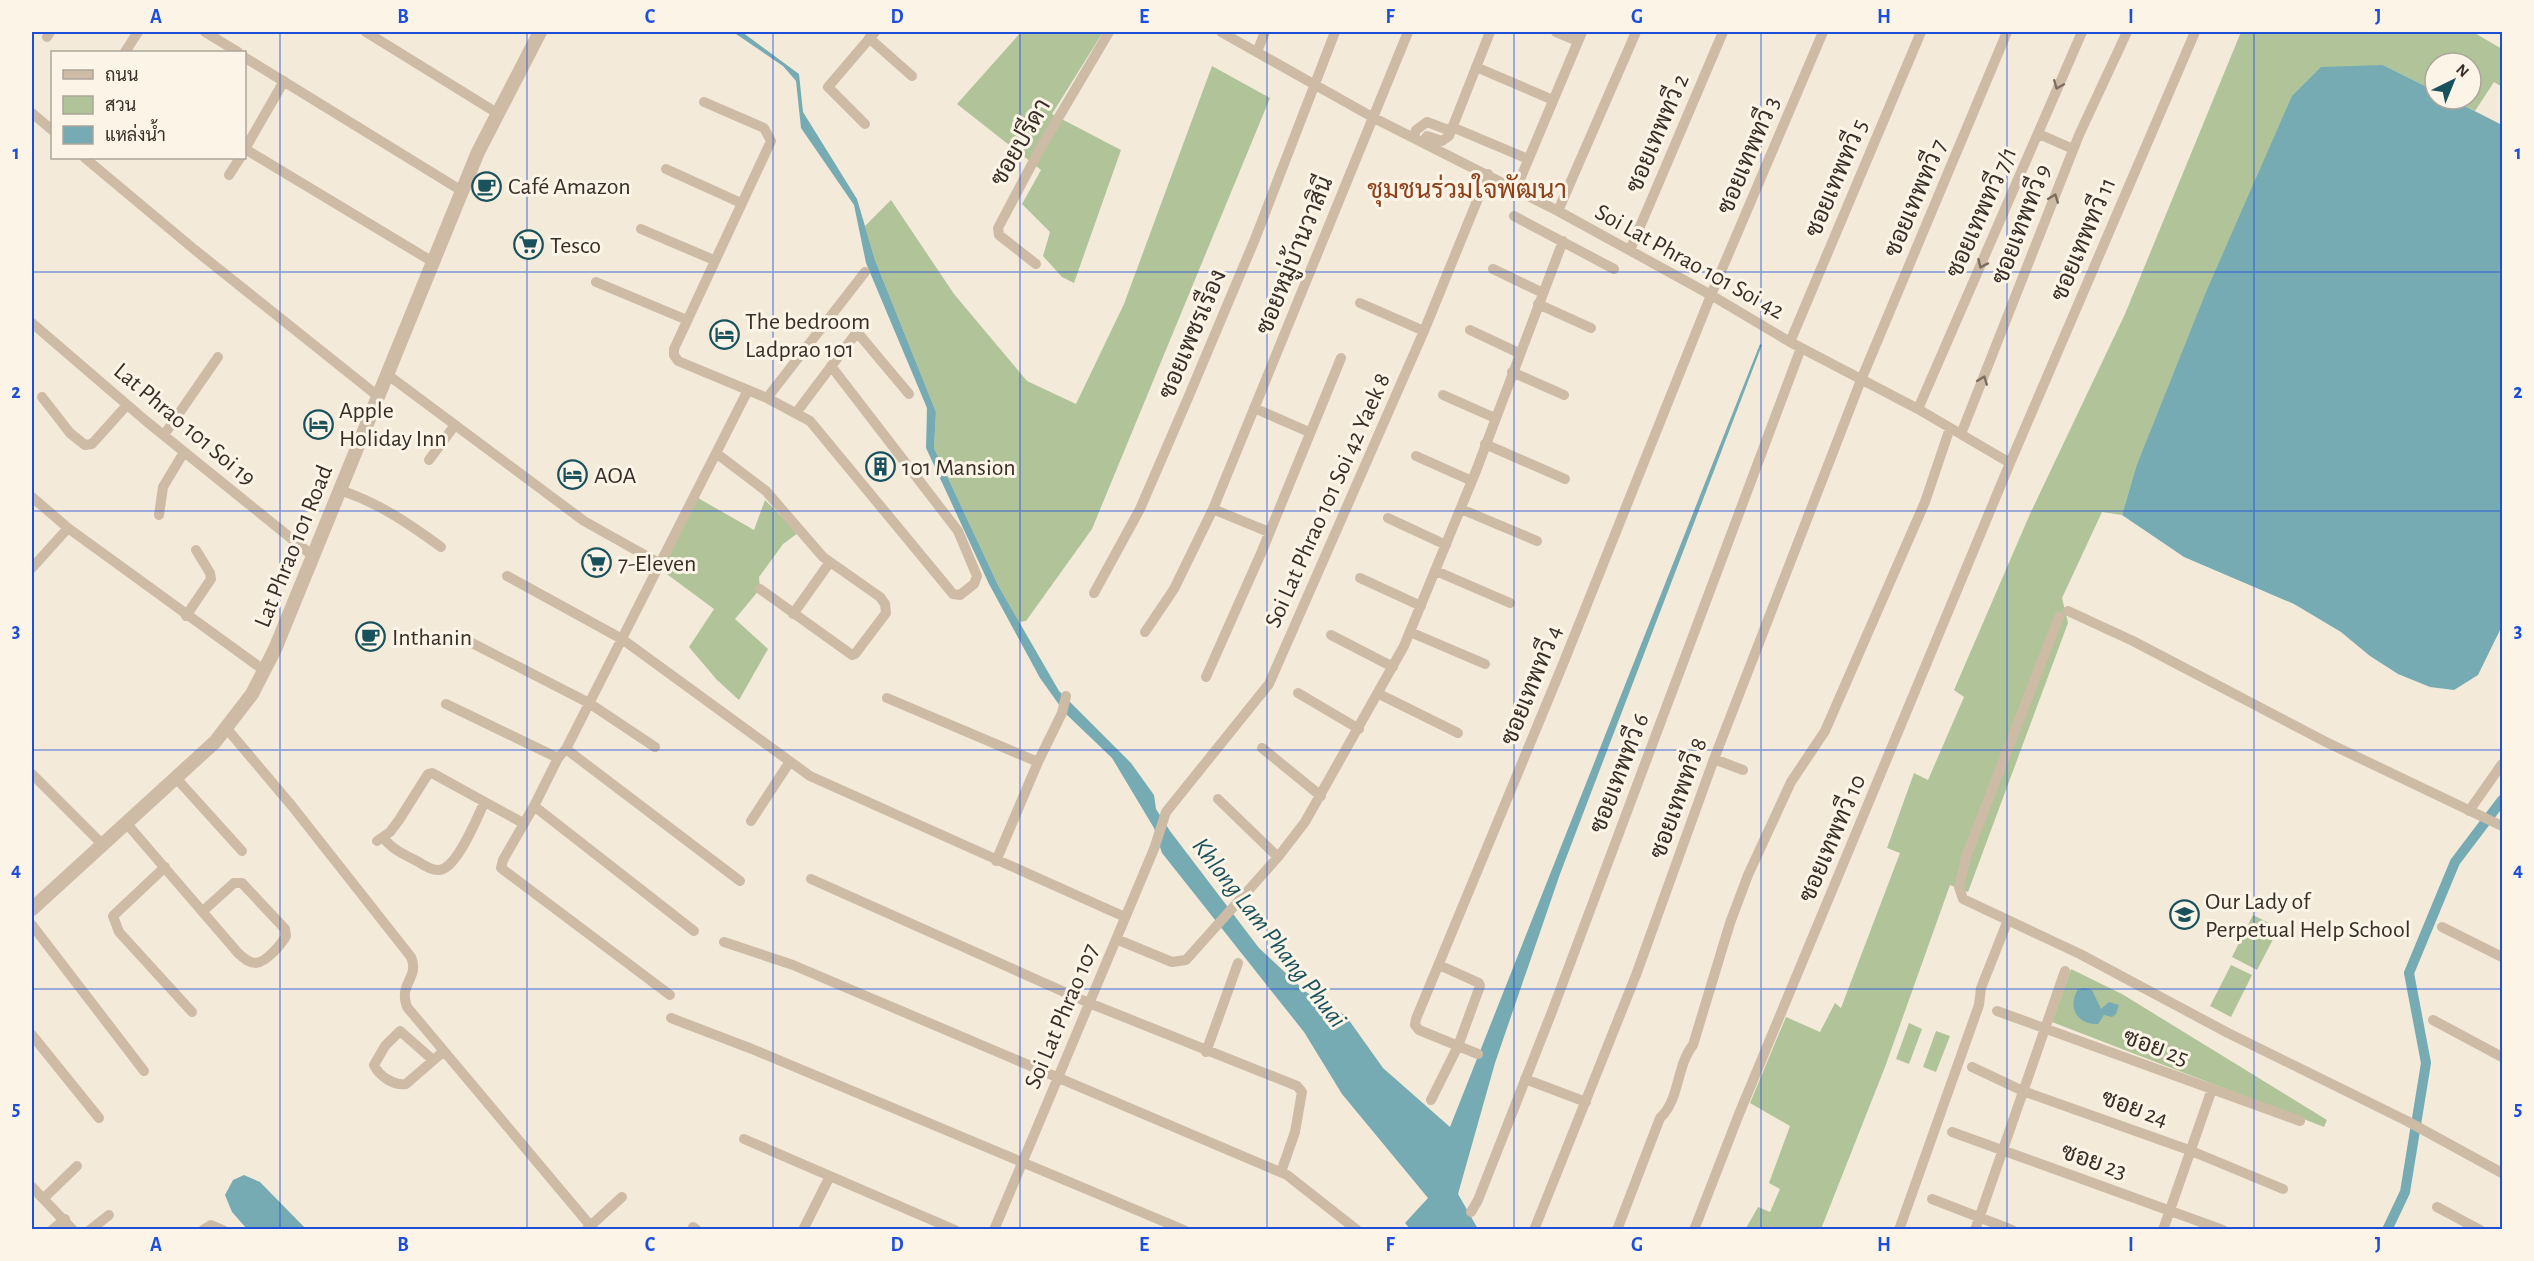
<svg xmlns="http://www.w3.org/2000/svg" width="2534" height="1261" font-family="'Alegreya Sans',Sarabun,sans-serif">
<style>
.green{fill:#b1c499}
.water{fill:#76abb3}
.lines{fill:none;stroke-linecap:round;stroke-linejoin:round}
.canal{stroke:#76abb3;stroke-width:10}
.minor{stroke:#cdbba5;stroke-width:10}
.tertiary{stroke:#cdbba5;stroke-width:14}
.oneway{stroke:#7b6d60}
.grid{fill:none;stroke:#1d4ed8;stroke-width:1.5;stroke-opacity:0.55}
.labels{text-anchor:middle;stroke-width:6;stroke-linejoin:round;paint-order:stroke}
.street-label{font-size:24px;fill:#382e27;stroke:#fbf4e7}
.poi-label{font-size:24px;fill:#382e27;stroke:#fbf4e7;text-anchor:start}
.neighbourhood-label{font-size:26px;fill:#8e4019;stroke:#fbf4e7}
.water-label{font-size:26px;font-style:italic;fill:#19525d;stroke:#fbf4e7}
.neatline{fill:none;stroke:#1d4ed8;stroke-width:2}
.grid-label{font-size:20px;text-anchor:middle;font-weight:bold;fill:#1d4ed8}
</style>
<rect width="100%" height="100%" fill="#f4eada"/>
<path class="green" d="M1021,32H1103L1052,114L1121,150L1074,283L1062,277L1043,256L1050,232L1022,204L1041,170L957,104Z
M2241,32H2473L2502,49V87L2494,82L2475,111L2451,99H2471V63H2435V91L2383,65L2136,467L2122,515L2102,512L2062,598L2068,623L1968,892L1950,885L1885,1067L1821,1229L1745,1230L1758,1207L1770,1212L1780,1189L1769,1183L1790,1126L1750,1103L1786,1017L1820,1032L1835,1003L1841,1008L1900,853L1887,848L1914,773L1928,780L1964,697L1954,690L2030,514L2125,314Z
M1212,66L1270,98L1092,529L1026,621L1019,622L999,587L934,448L936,412L875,260L865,226L891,200L954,294L1027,381L1076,404L1124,304Z
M698,498L754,530L765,500L798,533L783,544L759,577L760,589L735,619L768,649L739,700L717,680L689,647L714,609L660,569Z
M2253,915L2279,928L2257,970L2232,957Z
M2231,965L2252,975L2231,1017L2210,1006Z
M2071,969L2122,994L2327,1120L2324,1127L2052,1022Z
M1909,1023L1922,1029L1909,1064L1896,1059Z
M1936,1031L1950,1036L1936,1072L1923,1067Z"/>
<path class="water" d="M733,32H742L799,74L803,112L857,199L875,260L936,412L934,448L999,587L1059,691L1131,763L1154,795L1156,809L1170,831L1259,948L1306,992L1346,1016L1383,1068L1450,1127L1760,344L1762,345L1560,874L1495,1063L1458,1194L1478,1229H1410L1405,1223L1428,1198L1342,1094L1304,1032L1162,853L1154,828L1112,758L1065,713L1040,678L989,584L926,448L927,408L866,263L854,205L801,128L796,81L783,66Z
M2383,65L2435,91V99H2451L2502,125V626L2478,675L2454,690L2430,687L2398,674L2370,656L2341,632L2294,604L2184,557L2122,515L2136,467L2206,292L2292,96L2321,67Z
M2085,988L2092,990L2101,1009L2109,1002L2119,1005L2116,1014L2112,1017L2104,1015L2098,1024C2077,1025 2067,1007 2078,989Z
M244,1175L260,1182L306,1229H247L232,1212L225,1195L233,1180Z"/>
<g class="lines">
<path class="canal" d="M2387,1230L2405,1192L2426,1063L2409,973L2455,862L2502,800"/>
<path class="minor" d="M205,32L238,52
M366,32L497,113
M1221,32L1374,118L1558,211L1711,295L1790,342L1918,409L2010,463
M1556,32L1578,41
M47,37L50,32
M869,38L912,76
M125,52L138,32
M1257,52L1265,32
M244,57L462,191
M1476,67L1553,100
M284,81L245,149L433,262
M704,102L764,128L771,141L674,349V355L678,361L767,398L810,421L953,594L960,595L974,584L977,576L958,531L831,366
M32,113L52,130
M865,124L828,87L875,32
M1452,127L1528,159
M2039,134L2073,149
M1414,137L1416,130L1427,122L1451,131
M1423,142L1427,136L1442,141L1449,136L1490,32
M85,158L195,250L379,397
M666,169L741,203
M229,175L240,158
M1516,189L1582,32
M1558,211L1636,32
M1514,216L1614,269
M641,229L714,260
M1630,250L1723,32
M1036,264L999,235L998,228L1040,149L1109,32
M1493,269L1543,293
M596,282L687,320
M1360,303L1424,331
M1538,304L1591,328
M32,323L146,421L313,556
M1470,330L1519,353
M1790,342L1921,32
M1512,372L1564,395
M388,375L584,521L659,563
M1443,395L1495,418
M42,397L70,433L85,445L92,444L127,405
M767,398L865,272
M1254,408L1309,432
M1918,409L2082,32
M796,413L857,332L909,394
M1961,434L2079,135L2127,32
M164,435L218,357
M1485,444L1565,479
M716,453L766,491L823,557L880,597L885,604L886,613L855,654L852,655L760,589
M1416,456L1472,481
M429,460L455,425
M340,490C379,503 408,523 441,547
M32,497L68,528L265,671
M1213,509L1269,532
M1461,509L1537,541
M159,515L163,487L184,452
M1388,518L1446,545
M32,568L68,528
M1436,571L1510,603
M507,576L622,639L810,776L1125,917
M1360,578L1421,606
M1094,593L1140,509L1188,398L1255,239L1335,32
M2068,611L2133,641L2326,742L2502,826
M793,614L830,562
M186,616L211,579L210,573L196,550
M2059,617L1966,857L1959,887L1963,899L2080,954L2228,1033L2407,1121L2502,1173
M1145,632L1174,589L1213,509L1408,32
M1410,632L1485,664
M1331,635L1393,667
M470,642L589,703L655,747
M1206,677L1262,551L1341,358
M1298,693L1359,729
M1379,694L1458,733
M887,698L1038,762
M446,704L558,758
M227,729L292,806L411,957C420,978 398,983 407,1007L594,1230
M1262,748L1321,796
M566,749L740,881
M1714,759L1743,770
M32,774L103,845
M176,778L242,851
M1218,799L1278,857
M534,806L694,931
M2469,811L2502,764
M751,821L789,763
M127,824L238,953C243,957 248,963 256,963C266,962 281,945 286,936L285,929L242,883H234L203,911
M383,837C391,849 405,855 417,861C423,865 431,870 438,870C456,871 477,818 484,803
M377,841L390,832L399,820L428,774L432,773L523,823
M996,861L1038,762L1062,713L1066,696
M165,867L113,916L119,932L192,1012
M811,879L1089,1003L1297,1086L1302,1092L1295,1132L1281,1172
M32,925L144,1071
M2442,927L2502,957
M1116,939L1172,962L1186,960L1278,857L1305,822L1404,646L1476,471L1563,241
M724,942L793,965L1287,1175L1357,1230
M670,995L501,868L503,860L534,806L558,758L566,749L748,390
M1997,1011L2300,1121
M671,1018L752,1049L1184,1230
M2433,1020L2502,1057
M32,1035L99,1118
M1206,1052L1238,963
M1478,1054L1419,1030L1415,1025L1416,1019L1563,664L1711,295L1823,32
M433,1060L400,1031L385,1046L374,1065C379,1076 394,1086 406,1084L444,1051
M1972,1067L2023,1091L2189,1150L2283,1189
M1525,1079L1586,1102
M1431,1100L1458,1046L1480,986L1479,983L1439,965
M1952,1132L2223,1230
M744,1139L955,1230
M32,1187L73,1230
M44,1198L77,1166
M1932,1199L2012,1230
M2437,1207L2480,1230
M1471,1212L1478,1200L1553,1009L1801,348
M693,1227L697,1230
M587,1229L622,1197
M52,1230L65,1219
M90,1230L109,1215
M203,1230L211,1225L223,1230
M803,1230L830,1176
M994,1230L1154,849L1166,812L1269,684L1424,331L1488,174
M1534,1230L1636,975L1714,759L1861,380L2007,32
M1617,1230L1660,1118C1680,1100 1676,1066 1693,1045L1730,923L1748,875L1791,782L1825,731L1925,502L1950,428
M1694,1230L1739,1114L2010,463L2195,32
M1899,1230L1979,1005L1981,988L2008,920
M1975,1230L2065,971
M2163,1230L2212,1089"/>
<path class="tertiary" d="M32,909L215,742L252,694L275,649L478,152L540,32"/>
</g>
<defs><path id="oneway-chevron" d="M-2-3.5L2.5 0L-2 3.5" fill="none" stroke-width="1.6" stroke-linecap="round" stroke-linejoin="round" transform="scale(1.5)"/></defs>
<g class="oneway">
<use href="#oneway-chevron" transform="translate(2058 85) rotate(112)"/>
<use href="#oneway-chevron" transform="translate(2054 198) rotate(-69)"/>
<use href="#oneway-chevron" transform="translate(1982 264) rotate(114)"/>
<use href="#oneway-chevron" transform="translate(1983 380) rotate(-69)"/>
</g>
<path class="grid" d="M280,32V1230M527,32V1230M773,32V1230M1020,32V1230M1267,32V1230M1514,32V1230M1761,32V1230M2007,32V1230M2254,32V1230M32,272H2502M32,511H2502M32,750H2502M32,989H2502"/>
<defs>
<symbol id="cafe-ring" viewBox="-11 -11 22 22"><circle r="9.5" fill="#fbf4e7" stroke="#19525d" stroke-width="1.5"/><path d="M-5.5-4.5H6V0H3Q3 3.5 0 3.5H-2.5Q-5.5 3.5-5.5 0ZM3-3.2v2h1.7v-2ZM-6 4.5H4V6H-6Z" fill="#19525d"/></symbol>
<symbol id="supermarket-ring" viewBox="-11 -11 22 22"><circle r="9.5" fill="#fbf4e7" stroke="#19525d" stroke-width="1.5"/><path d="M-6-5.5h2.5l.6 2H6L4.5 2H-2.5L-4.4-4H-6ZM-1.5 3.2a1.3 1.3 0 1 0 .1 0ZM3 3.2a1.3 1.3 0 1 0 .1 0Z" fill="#19525d"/></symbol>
<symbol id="hotel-ring" viewBox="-11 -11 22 22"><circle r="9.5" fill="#fbf4e7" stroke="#19525d" stroke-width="1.5"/><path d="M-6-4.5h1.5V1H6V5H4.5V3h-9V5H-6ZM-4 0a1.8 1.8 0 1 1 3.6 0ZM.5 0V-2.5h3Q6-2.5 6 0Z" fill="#19525d"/></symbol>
<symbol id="building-ring" viewBox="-11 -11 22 22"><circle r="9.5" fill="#fbf4e7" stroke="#19525d" stroke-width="1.5"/><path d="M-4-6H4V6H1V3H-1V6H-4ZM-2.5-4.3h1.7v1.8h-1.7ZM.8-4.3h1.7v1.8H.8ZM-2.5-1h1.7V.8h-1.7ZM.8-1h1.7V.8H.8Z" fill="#19525d"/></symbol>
<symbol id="school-ring" viewBox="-11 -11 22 22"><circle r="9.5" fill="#fbf4e7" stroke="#19525d" stroke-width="1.5"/><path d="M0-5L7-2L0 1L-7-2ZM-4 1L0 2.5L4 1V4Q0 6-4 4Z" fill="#19525d"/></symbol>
</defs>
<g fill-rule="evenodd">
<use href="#cafe-ring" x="470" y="170" width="33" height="33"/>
<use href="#supermarket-ring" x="512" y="228" width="33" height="33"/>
<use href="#hotel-ring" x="708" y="318" width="33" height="33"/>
<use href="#hotel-ring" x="302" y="408" width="33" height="33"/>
<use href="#building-ring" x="864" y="450" width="33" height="33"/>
<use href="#hotel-ring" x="556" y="458" width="33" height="33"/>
<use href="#supermarket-ring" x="580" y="546" width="33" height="33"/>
<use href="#cafe-ring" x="354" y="620" width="33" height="33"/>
<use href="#school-ring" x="2168" y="898" width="33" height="33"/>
</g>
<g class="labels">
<g class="street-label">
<text transform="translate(1657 133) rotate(-67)" y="8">ซอยเทพทวี 2</text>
<text transform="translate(1020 142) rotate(-60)" y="8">ซอยปรีดา</text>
<text transform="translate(1748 155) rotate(-67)" y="8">ซอยเทพทวี 3</text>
<text transform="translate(1836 178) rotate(-67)" y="8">ซอยเทพทวี 5</text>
<text transform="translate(1915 198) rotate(-67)" y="8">ซอยเทพทวี 7</text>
<text transform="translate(1981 212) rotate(-66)" y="8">ซอยเทพทวี 7/1</text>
<text transform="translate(2021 224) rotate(-69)" y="8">ซอยเทพทวี 9</text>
<text transform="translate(2083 239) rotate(-67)" y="8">ซอยเทพทวี 11</text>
<text transform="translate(1294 255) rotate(-68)" y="8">ซอยหมู่บ้านวาสินี</text>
<text transform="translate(1690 261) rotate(29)" y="8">Soi Lat Phrao 101 Soi 42</text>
<text transform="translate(1192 334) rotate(-67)" y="8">ซอยเพชรเรือง</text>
<text transform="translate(185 424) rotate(40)" y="8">Lat Phrao 101 Soi 19</text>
<text transform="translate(1327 500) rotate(-66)" y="8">Soi Lat Phrao 101 Soi 42 Yaek 8</text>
<text transform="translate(293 546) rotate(-68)" y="8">Lat Phrao 101 Road</text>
<text transform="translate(1531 685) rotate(-68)" y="8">ซอยเทพทวี 4</text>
<text transform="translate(1619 773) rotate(-69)" y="8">ซอยเทพทวี 6</text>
<text transform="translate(1678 798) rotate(-70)" y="8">ซอยเทพทวี 8</text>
<text transform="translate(1832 838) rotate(-67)" y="8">ซอยเทพทวี 10</text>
<text transform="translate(1061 1016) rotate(-67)" y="8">Soi Lat Phrao 107</text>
<text transform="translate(2156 1047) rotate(20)" y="8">ซอย 25</text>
<text transform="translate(2135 1108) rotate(20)" y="8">ซอย 24</text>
<text transform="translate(2094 1161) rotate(19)" y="8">ซอย 23</text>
</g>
<g class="poi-label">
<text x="508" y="194">Café Amazon</text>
<text x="550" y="253">Tesco</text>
<text x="745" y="329">The bedroom<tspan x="745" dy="28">Ladprao 101</tspan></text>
<text x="339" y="418">Apple<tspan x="339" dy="28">Holiday Inn</tspan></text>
<text x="902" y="475">101 Mansion</text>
<text x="594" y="483">AOA</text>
<text x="618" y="571">7-Eleven</text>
<text x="392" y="645">Inthanin</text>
<text x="2205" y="909">Our Lady of<tspan x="2205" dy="28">Perpetual Help School</tspan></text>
</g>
<g class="neighbourhood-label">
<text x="1467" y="198">ชุมชนร่วมใจพัฒนา</text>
</g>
<g class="water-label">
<text transform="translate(1270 932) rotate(52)" y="9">Khlong Lam Phang Phuai</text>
</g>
</g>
<rect width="2534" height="1261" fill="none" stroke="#fbf4e7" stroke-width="66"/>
<rect x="51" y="51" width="195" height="108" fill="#fbf4e7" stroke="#ada59a" stroke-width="1.5"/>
<rect x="63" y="70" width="30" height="9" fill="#cdbba5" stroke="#ada59a" stroke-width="1.5"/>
<text x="105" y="81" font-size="18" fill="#382e27">ถนน</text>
<rect x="63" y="96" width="30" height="18" fill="#b1c499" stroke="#ada59a" stroke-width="1.5"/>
<text x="105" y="111" font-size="18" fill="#382e27">สวน</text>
<rect x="63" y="126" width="30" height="18" fill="#76abb3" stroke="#ada59a" stroke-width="1.5"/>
<text x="105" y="141" font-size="18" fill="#382e27">แหล่งน้ำ</text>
<g transform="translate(2453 81) rotate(43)"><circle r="28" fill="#fbf4e7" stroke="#ada59a" stroke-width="1.5"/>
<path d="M0-4.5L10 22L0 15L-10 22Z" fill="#19525d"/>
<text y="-9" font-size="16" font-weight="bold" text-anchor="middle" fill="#382e27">N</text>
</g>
<rect x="33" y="33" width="2468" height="1195" class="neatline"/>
<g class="grid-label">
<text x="156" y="23">A</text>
<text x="403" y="23">B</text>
<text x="650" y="23">C</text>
<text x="897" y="23">D</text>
<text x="1144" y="23">E</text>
<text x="1390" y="23">F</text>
<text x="1637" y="23">G</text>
<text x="1884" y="23">H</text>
<text x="2131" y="23">I</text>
<text x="2378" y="23">J</text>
<text x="16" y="159">1</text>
<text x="2518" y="159">1</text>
<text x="16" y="398">2</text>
<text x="2518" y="398">2</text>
<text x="16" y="637">3</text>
<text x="2518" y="637">3</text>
<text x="16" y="876">4</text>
<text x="2518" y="876">4</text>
<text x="16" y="1115">5</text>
<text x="2518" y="1115">5</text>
<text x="156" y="1251">A</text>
<text x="403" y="1251">B</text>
<text x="650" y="1251">C</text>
<text x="897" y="1251">D</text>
<text x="1144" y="1251">E</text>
<text x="1390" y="1251">F</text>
<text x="1637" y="1251">G</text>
<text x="1884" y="1251">H</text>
<text x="2131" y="1251">I</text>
<text x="2378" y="1251">J</text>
</g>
</svg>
